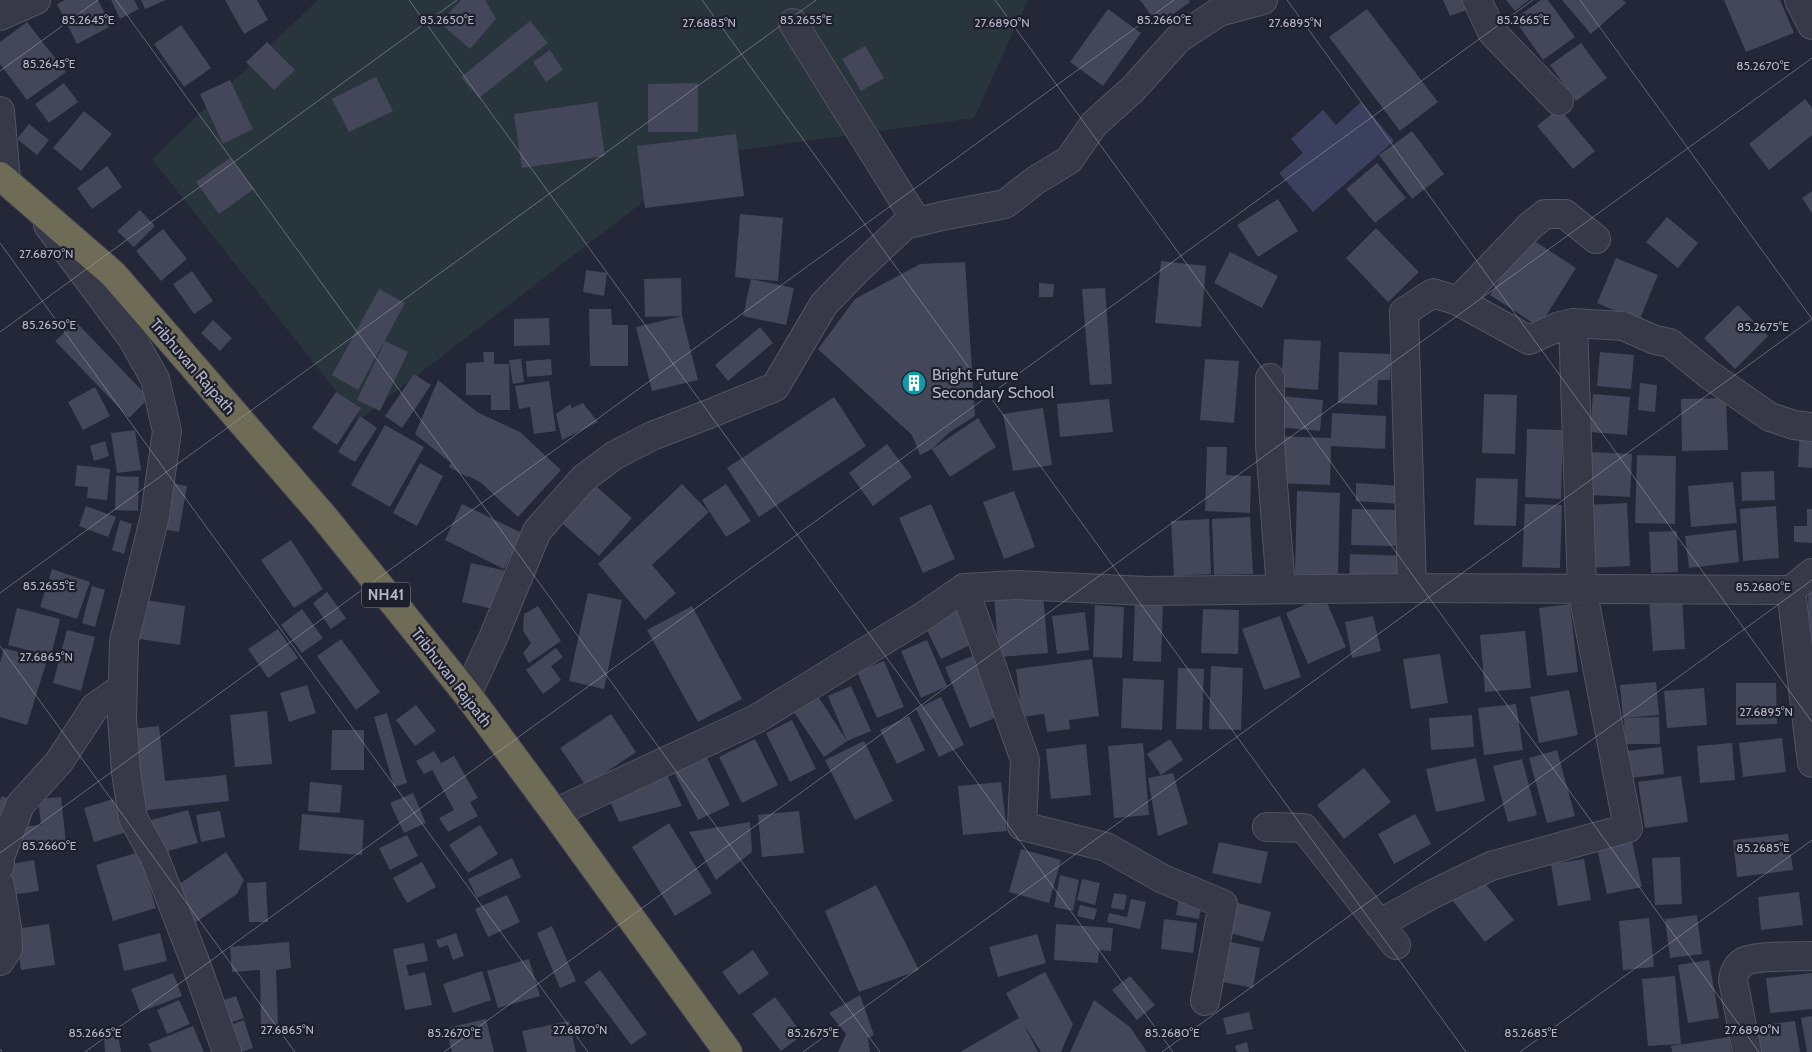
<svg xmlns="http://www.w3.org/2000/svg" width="1812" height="1052" font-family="Cabin,sans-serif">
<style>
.green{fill:#29353c}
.water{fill:#3b405f}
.building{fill:#444659}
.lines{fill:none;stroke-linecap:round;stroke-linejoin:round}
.minor-casing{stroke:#535463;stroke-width:30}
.highway-casing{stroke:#404150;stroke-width:30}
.minor{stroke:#383948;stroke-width:28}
.highway{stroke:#6e6b56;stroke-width:28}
.ticks{fill:none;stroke:#b3b4c4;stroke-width:1;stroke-opacity:0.45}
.labels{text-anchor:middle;stroke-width:4.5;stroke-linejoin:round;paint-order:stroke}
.shield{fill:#1d1f2d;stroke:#868797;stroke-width:1}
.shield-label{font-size:15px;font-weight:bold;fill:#b3b4c4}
.street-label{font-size:16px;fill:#b3b4c4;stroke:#1d1f2d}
.poi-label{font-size:16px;fill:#b3b4c4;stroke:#1d1f2d;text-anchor:start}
.ticks-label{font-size:12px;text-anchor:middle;fill:#b3b4c4;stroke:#1d1f2d;stroke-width:4.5;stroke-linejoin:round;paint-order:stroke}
</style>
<rect width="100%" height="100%" fill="#242738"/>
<path class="green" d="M318,0H1028L974,118L704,155L359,420L152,159Z"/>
<path class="water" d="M1361,102L1394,141L1313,212L1279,173L1303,153L1291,139L1323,110L1336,125Z"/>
<path class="building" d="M65,0H98L111,26L77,44L57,4Z
M111,0H134L139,9L120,19Z
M141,0H166L145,9Z
M225,0H257L268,20L244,34Z
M461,0H485L496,19L470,49L440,23Z
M1140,0H1189L1190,2L1158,25Z
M1443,0H1469L1472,8L1450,16Z
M1506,0H1529L1515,11Z
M1541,0H1548L1575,37L1543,60L1514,19Z
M1562,0H1623L1626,3L1591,34Z
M1724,0H1780L1794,33L1746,52Z
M1108,9L1141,33L1103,86L1070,62Z
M1367,9L1438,102L1400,131L1329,37Z
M530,21L548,43L479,98L461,77Z
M27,22L66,72L27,100L0,64V42Z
M181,25L211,68L184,87L154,44Z
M267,42L295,70L274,90L246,62Z
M1581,43L1607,78L1576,101L1550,65Z
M865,46L884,78L861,91L842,59Z
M550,50L563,70L546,82L533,62Z
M376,77L393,111L349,132L332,99Z
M230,80L253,129L223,144L200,94Z
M64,83L78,102L49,123L35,104Z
M698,83V132H648V84Z
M1805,99L1812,108V135L1769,170L1749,144Z
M597,102L605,156L522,168L514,114Z
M1559,108L1595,151L1573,169L1537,126Z
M84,111L112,134L81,171L53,148Z
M29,124L49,140L37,155L17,139Z
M1412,131L1444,174L1412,199L1379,155Z
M736,134L744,196L645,208L637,146Z
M230,158L254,189L219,214L196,182Z
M1377,163L1406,198L1375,223L1346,189Z
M107,166L122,187L92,209L77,188Z
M1812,191V213L1802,198Z
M1278,199L1298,231L1258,257L1237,225Z
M140,210L155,226L134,247L117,231Z
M740,214L783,218L778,281L751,279L794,288L786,325L743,316L751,279L735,277Z
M1667,217L1698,243L1678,268L1646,242Z
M1376,228L1419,272L1388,302L1346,258Z
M163,229L187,259L161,281L136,251Z
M1527,236L1576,268L1539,327L1490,295Z
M1230,252L1278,276L1262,308L1214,283Z
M1616,258L1658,275L1639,321L1597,303Z
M1161,261L1206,266L1201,327L1155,323Z
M965,262L975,416L950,432L932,449L978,418L996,447L950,477L932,449L920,455L912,435L818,349L855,299L920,264Z
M586,270L607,273L604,296L583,292Z
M192,271L213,301L194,314L173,284Z
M681,278L682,316L645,317L644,279Z
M1039,283L1054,284L1053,297H1039Z
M1105,288L1112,384L1090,385L1082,289Z
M379,289L405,303L358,390L332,375Z
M1738,305L1768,336L1735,369L1704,338Z
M589,309H611L612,325H628V366H590Z
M682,316L698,380L652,391L636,327Z
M549,318L550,345L514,346V319Z
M213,320L232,338L220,351L201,333Z
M76,322L149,398L129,418L55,341Z
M760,327L773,343L728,381L715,365Z
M1284,339L1321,341L1318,390L1281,387Z
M385,341L408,352L380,411L357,400Z
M483,352H494V364H509L510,410H491V395H466V363L484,362Z
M1339,352L1391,354L1390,380H1378L1377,405L1338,403Z
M1600,352L1634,355L1631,389L1597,386Z
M521,359L524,382L513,384L509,360Z
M551,359L552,375L527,377L526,361Z
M1205,359L1239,361L1234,423L1200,420Z
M414,374L431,385L402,428L385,416Z
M438,380L477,412L520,432L561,470L518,517L480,482L468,476L467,477L449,467L451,463L415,434Z
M549,381L556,431L534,434L530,407L519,409L515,386Z
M1640,383L1657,385L1655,412L1638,410Z
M95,387L110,416L83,430L68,402Z
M336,392L361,408L337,445L312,428Z
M1484,394L1517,395L1515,454L1482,453Z
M1593,394L1630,397L1627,435L1590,432Z
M1280,396L1323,400L1320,431L1277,427Z
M834,397L866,446L759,517L727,468Z
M1726,398L1728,450L1682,451L1681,399Z
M1109,399L1113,432L1060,437L1057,404Z
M583,403L598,422L562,440L556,414L570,404L572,408Z
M1043,408L1052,465L1013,471L1003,414Z
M1332,413L1386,416L1385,449L1331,446L1330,485L1274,483L1275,436L1331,438Z
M360,416L377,428L355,462L338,452Z
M385,425L424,447L390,507L351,485Z
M1527,429L1563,430L1561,499L1525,497Z
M135,430L141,470L117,473L111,433Z
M1800,430L1812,431V468L1798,467Z
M105,441L109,456L94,461L90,446Z
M887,444L912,477L873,506L849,473Z
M1207,447H1227L1226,475L1251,476L1250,513L1205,511Z
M1592,452L1632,454L1630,497L1590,495Z
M1637,455L1676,456L1675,524L1635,523Z
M420,463L443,476L417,526L393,513Z
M77,465L110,469L107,500L87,498L88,487L75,486Z
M1774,471L1775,500L1742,501L1741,472Z
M116,476L139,477L138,511L115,510Z
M1476,478L1518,479L1516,526L1474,525Z
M589,480L632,518L599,556L556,518Z
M165,482L187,486L179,532L157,528Z
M1733,482L1737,523L1691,527L1688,486Z
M1356,483L1401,486L1400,504L1356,501Z
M682,484L709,512L652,565L676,593L645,620L598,564Z
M726,484L751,521L726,537L702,500Z
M1014,491L1035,547L1004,559L983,502Z
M1297,491L1340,493L1338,575L1295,574Z
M1627,503L1630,566L1587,568L1585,505Z
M462,504L522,533L504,569L445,540Z
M931,504L955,559L923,573L899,518Z
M1525,504L1562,505L1560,568L1522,567Z
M86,506L116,517L108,537L79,526Z
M1776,506L1779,558L1743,561L1740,509Z
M1352,509L1400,510L1399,546L1351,545Z
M1807,509H1812V543L1794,542V526H1807Z
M1250,517L1253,574L1214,575L1212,519Z
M1209,519L1211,574L1174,576L1171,521Z
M120,520L132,524L124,554L112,550Z
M1736,530L1739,562L1689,568L1685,536Z
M1677,531L1678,572L1651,573L1649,532Z
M291,540L323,589L294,608L261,560Z
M1350,554L1410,556V588L1349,586Z
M471,563L511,572L502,611L462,602Z
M52,569L90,582L77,619L40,607Z
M1812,581V664H1809L1808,582Z
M92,586L105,590L95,627L82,623Z
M327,592L346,618L331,629L313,603Z
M588,593L622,600L604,689L569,681Z
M1043,594L1048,653L999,657L994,597Z
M1324,596L1346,647L1308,664L1286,613Z
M1682,598L1685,649L1653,651L1649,601Z
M139,599L185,606L180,645L133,638Z
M1135,601L1163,602L1161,662L1133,661Z
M1570,604L1578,672L1547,676L1539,608Z
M1095,605L1124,607L1122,658L1093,657Z
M538,606L561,641L529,663L523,653L531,643L523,631L524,614Z
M692,606L742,699L698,722L647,630Z
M17,608L60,619L51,656L8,645Z
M957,608L974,643L941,659L924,624Z
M302,609L323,638L302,653L281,625Z
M1203,609L1239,610L1238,654L1201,653Z
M1085,612L1089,650L1057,654L1052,616Z
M1280,616L1301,677L1264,690L1242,629Z
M1373,616L1381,651L1352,658L1345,622Z
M278,629L298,658L268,678L248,649Z
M67,630L95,637L81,691L53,683Z
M1525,631L1531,688L1485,692L1480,635Z
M341,639L380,692L356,710L317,656Z
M927,640L947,686L921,698L901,651Z
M4,648L47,660L27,725L0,717V663Z
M556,648L563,657L551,666L561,680L543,694L526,670Z
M980,653L1005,714L970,728L945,667Z
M1440,654L1448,703L1411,709L1403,659Z
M1092,659L1099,716L1069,720L1070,729L1047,732L1044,714L1022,717L1016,669Z
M884,661L904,707L877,718L857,672Z
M1211,666L1243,668L1241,730L1209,729Z
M1178,668L1204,669L1202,730L1176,729Z
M1123,678L1164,680L1162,730L1121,728Z
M1656,682L1659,715L1623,718L1620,685Z
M1736,683H1776L1777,724L1736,725Z
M307,685L316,713L289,722L280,693Z
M851,686L871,731L847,741L824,757L794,712L818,696L847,741L828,696Z
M1704,688L1707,725L1667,728L1664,691Z
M1569,690L1578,735L1539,743L1530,697Z
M941,697L964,745L939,757L916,709Z
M1516,704L1523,750L1484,755L1478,708Z
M416,705L436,731L415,746L396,720Z
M267,711L272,764L235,767L230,715Z
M387,713L407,783L394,787L374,717Z
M611,714L636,752L586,786L560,748Z
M1472,715L1474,747L1431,750L1429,718Z
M909,716L925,750L897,764L880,730Z
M1659,717L1660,744H1625L1624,718Z
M792,720L816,769L790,782L766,733Z
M159,726L165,781L226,775L229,801L141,811L131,729Z
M332,730H364V770H331Z
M1782,738L1786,772L1743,777L1739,743Z
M755,739L778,785L742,803L719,757Z
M1170,739L1183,760L1161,775L1147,754Z
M864,741L893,801L855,820L825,760Z
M1143,743L1149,815L1114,818L1108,746Z
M1732,743L1735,780L1700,783L1697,746Z
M1086,744L1091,795L1051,799L1046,749Z
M1661,747L1664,774L1630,778L1627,751Z
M1557,750L1575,816L1547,823L1529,758Z
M434,751L441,763L454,756L478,798L470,802L478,816L448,832L439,818L454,810L432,770L424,774L416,761Z
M704,752L730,805L698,820L672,768Z
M1476,758L1485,801L1436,812L1426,769Z
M1522,759L1537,815L1508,822L1493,766Z
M663,767L682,806L619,822L607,794Z
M1364,768L1391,802L1344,839L1317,805Z
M1173,773L1188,824L1158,836L1148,778Z
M1681,776L1688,822L1645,828L1638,782Z
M310,782L342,785L340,813L308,811Z
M1001,782L1007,831L963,835L958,786Z
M413,793L426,823L404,833L390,803Z
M2,796L13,801L0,831V800Z
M61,797L66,843L17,848L16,827L41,825L38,799Z
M113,799L124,833L94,842L84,808Z
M188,810L198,843L160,853L151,820Z
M220,811L225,837L201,842L196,815Z
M799,811L804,853L762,857L758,815Z
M302,814L364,820L362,855L299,850Z
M1415,814L1431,844L1394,864L1378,834Z
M750,822L752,852L716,880L689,832Z
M669,823L712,893L675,916L632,847Z
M480,825L498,854L468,873L449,845Z
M1630,832L1642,887L1607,894L1595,839Z
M1788,834L1793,870L1737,877L1733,840Z
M407,835L418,856L390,870L379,848Z
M1219,842L1268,852L1261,884L1212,873Z
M1021,849L1061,860L1049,903L1009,892Z
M139,852L156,908L113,921L96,865Z
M226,852L244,880L237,894L192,925L169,891Z
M1680,857L1682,904L1655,905L1652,858Z
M512,858L521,877L477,898L468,879Z
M1584,859L1591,900L1558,906L1551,864Z
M34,860L39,891L11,895L6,865Z
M422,862L436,887L407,903L393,878Z
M1060,875L1079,880L1073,911L1054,907Z
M1481,878L1514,920L1485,942L1452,900Z
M1082,879L1100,883L1095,905L1077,900Z
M266,882L268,922H249L247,883Z
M876,885L919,970L859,992L825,911Z
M1799,892L1803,925L1761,930L1758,897Z
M1114,893L1127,895L1124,910L1111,908Z
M507,895L520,922L488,937L475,909Z
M1179,897L1202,901L1199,919L1176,915Z
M1131,899L1146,902L1140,929L1107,922L1109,913L1127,917Z
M1231,901L1271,912L1263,942L1223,931Z
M1080,905L1097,909L1094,920L1077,916Z
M1697,915L1702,954L1670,958L1665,919Z
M1649,918L1654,967L1623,970L1619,921Z
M1164,919L1197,923L1193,953L1161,949Z
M49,924L55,965L21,970L15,929Z
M1056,924L1113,928L1111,951L1099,950L1098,963L1054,960Z
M552,926L576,981L560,988L537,933Z
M160,933L167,961L124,971L118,944Z
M456,933L464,956L453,960L448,945L439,948L436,940Z
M1037,934L1046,963L998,977L989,947Z
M1221,940L1260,948L1253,988L1213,980Z
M289,942L291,968L276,970L278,1024L261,1026L260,970L232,972L230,947Z
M424,943L428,961L406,965L409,976L425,972L432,1005L405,1010L393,949Z
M753,950L769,974L739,995L722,972Z
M529,959L540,996L498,1008L487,971Z
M1709,960L1719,1018L1688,1023L1678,965Z
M600,970L647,1034L631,1045L584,982Z
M482,971L491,1000L453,1013L443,984Z
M1045,972L1073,1024L1061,1052H1041L1024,1025L1038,1052H960L1019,1018L1006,993Z
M173,973L182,996L140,1012L131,989Z
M1812,973V1009L1770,1013L1766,978Z
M1130,976L1155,1005L1137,1020L1112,990Z
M1675,976L1681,1044L1648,1046L1642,979Z
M860,995L874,1035L868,1038L870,1052H838L846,1034L829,1013Z
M236,996L244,1018L221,1026L212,1004Z
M775,997L803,1035L781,1051L752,1014Z
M179,1000L190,1024L167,1034L157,1010Z
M1094,1000L1130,1027L1147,1052H1070Z
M1249,1012L1253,1029L1227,1035L1223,1018Z
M1812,1016V1052H1807L1801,1018Z
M486,1019L494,1052H452L446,1028Z
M244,1020L253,1048L241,1052H231L222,1028Z
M569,1021L576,1052H527L522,1031Z
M1795,1021L1800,1052H1755L1751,1026Z
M193,1026L204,1052H152L148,1044Z
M118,1035L121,1052H105L104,1037Z
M1729,1037L1731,1052H1672L1671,1046Z
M1247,1042L1249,1052H1237L1235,1046Z"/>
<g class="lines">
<defs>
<path id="minor" d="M1477,0L1492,32L1559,101
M1799,0L1812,25
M0,16L36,0
M793,23L917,222
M0,111L6,180
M48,225L132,338L155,379L167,431L155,516L124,641L122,718L126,772L133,818L154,856L197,967L227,1052
M1458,301L1530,226L1545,214H1565L1596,239
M1270,378V445L1281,589
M964,588L1025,760L1022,826L1106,847L1163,879L1223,904L1205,1001
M1412,588L1404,312L1433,293L1458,301L1529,340L1560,326L1573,323L1623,326L1655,340L1670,343L1708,374L1770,417L1794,425L1812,427
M1791,590L1812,763
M467,694L493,638L537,531L584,478L615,455L652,436L709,414L775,387L824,304L858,269L905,225L942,216L1005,204L1036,180L1069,160L1094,124L1133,89L1178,39L1219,12L1263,0
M555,813L756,719L925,615L964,588L1016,585L1147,591L1412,588L1791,590L1812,573
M1267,827L1304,828L1396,945
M0,865V857L20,805L59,762L95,707L122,688
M0,885L7,928L8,949L0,961
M1379,924L1431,895L1491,866L1628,828L1582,588L1573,323
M1747,1052L1733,980C1734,973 1737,965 1745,961C1760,955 1794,957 1812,956"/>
<path id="highway" d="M0,176L113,274L324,517L467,694L555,813L728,1052"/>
</defs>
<use href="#minor" class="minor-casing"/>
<use href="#highway" class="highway-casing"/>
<use href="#minor" class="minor"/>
<use href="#highway" class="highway"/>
</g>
<path class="ticks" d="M116,0L880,1052M409,0L1173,1052M702,0L1466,1052M995,0L1759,1052M1287,0L1812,722M1580,0L1812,319M0,71L98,0M0,243L588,1052M0,332L457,0M0,593L816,0M0,646L295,1052M0,853L1174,0M0,1049L2,1052M85,1052L1533,0M444,1052L1812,58M803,1052L1812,319M1162,1052L1812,580M1520,1052L1812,840"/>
<defs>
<symbol id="building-disc" viewBox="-11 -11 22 22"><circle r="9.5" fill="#0f9aa8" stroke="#1d1f2d"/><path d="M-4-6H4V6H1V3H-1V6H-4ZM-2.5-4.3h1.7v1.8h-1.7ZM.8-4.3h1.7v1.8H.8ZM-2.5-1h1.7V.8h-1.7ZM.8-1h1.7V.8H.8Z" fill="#fff"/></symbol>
</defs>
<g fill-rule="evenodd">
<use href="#building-disc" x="900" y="369" width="28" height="28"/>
</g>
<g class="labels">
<rect class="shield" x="362" y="582.5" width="48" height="25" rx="4"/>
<g class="shield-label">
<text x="386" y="600">NH41</text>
</g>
<g class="street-label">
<text transform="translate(193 366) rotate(49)" y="6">Tribhuvan Rajpath</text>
<text transform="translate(452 677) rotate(52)" y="6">Tribhuvan Rajpath</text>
</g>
<g class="poi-label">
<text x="932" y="380">Bright Future<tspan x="932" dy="18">Secondary School</tspan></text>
</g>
</g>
<g class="ticks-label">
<text x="806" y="24">85.2655°E</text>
<text x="88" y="24">85.2645°E</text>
<text x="447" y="24">85.2650°E</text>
<text x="1523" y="24">85.2665°E</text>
<text x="1164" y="24">85.2660°E</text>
<text x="709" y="27">27.6885°N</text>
<text x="1002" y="27">27.6890°N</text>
<text x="1295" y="27">27.6895°N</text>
<text x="49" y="68">85.2645°E</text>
<text x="1763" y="70">85.2670°E</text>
<text x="46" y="258">27.6870°N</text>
<text x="49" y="329">85.2650°E</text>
<text x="1763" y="331">85.2675°E</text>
<text x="49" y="590">85.2655°E</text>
<text x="1763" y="591">85.2680°E</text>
<text x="46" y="661">27.6865°N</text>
<text x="1766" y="716">27.6895°N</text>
<text x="49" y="850">85.2660°E</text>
<text x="1763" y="852">85.2685°E</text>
<text x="287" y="1034">27.6865°N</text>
<text x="580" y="1034">27.6870°N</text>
<text x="1752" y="1034">27.6890°N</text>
<text x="95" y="1037">85.2665°E</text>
<text x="454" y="1037">85.2670°E</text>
<text x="813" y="1037">85.2675°E</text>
<text x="1172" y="1037">85.2680°E</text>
<text x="1531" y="1037">85.2685°E</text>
</g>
</svg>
